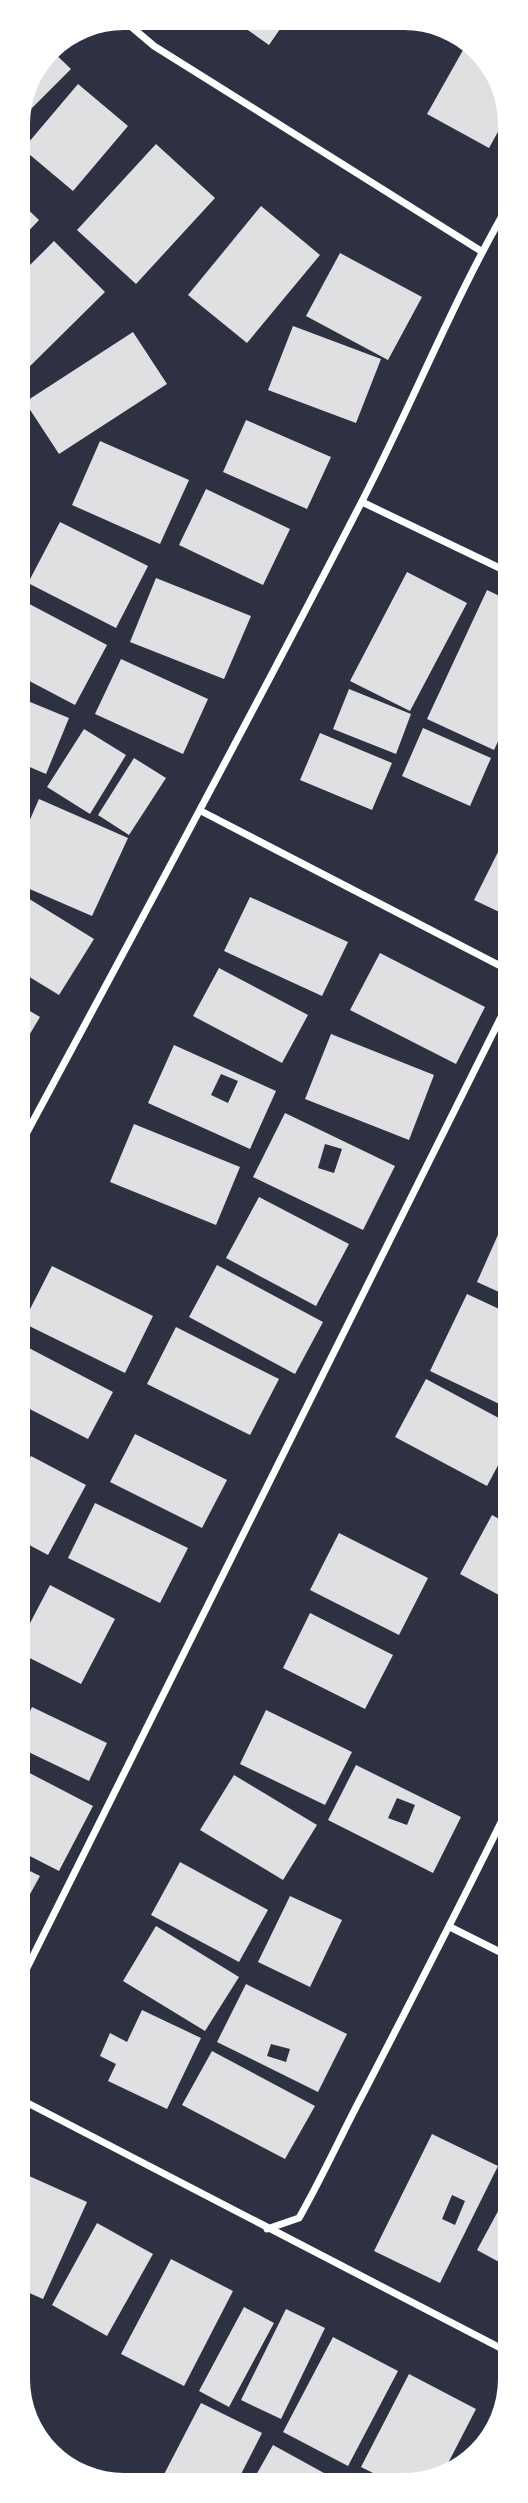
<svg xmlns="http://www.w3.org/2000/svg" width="528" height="2503" font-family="'Noto Serif',serif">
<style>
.building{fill:#e0e0e3;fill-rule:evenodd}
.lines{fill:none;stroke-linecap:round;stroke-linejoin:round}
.minor{stroke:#fff;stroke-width:7}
</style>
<rect width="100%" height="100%" fill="#2d3142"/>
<path class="building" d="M232,19H287L269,45Z
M467,43L484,53L510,110L489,148L427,114Z
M49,48L71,69L18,122V117Z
M78,84L128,126L73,191L23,149Z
M156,144L215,198L136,284L77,230Z
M18,200L39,220L18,242Z
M261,206L320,255L247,343L188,295Z
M54,241L105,292L18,378V277Z
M340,253L422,297L388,360L306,316Z
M293,326L381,359L356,423L268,390Z
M133,332L167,384L59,454L25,402Z
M246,420L331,457L307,509L223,472Z
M100,441L189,480L160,544L72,505Z
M206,489L290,529L263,585L179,545Z
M60,522L148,566L116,628L28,583Z
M407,572L467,603L410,711L350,681Z
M156,578L251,616L224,679L130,642Z
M487,590L510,601V716L494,750L427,719Z
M20,599L107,645L75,705L18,675Z
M121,659L208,699L183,754L95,714Z
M349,689L411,714L396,754L333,729Z
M18,697L69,718L46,774L18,762V727L23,720L18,716Z
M423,728L491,758L470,806L402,776Z
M84,729L126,755L90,814L47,787Z
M320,733L392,763L372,810L300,780Z
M134,758L166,778L129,835L98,815Z
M39,799L128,838L92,916L18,884V847Z
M510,828V917L474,900Z
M18,892L94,939L59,995L18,970Z
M250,897L348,942L322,996L224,951Z
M380,953L485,1007L456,1064L350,1010Z
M219,968L308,1015L282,1063L193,1016Z
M18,1004L40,1017L18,1054Z
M331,1034L434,1075L409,1140L305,1099Z
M174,1045L276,1091L250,1149L148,1103ZM221,1074L238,1081L228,1103L211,1095Z
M285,1113L395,1166L363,1230L253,1177ZM325,1144L342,1149L334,1173L318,1168Z
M134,1124L240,1167L216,1225L110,1182Z
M259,1197L349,1244L316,1306L226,1258Z
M505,1219L510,1221V1297L477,1282Z
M217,1265L323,1322L295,1374L189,1317Z
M52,1266L153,1316L125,1373L23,1323Z
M467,1294L510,1314V1332H507L501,1358L510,1360V1409L430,1371Z
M176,1327L279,1379L250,1435L147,1384Z
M27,1347L113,1392L88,1439L18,1403V1363Z
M426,1379L510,1424V1443L487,1486L395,1437Z
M135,1434L227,1480L202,1528L110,1482Z
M31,1456L86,1485L48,1555L18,1539V1480Z
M95,1503L188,1548L160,1603L68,1558Z
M492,1515L510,1525V1601L460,1574Z
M339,1533L428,1578L399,1635L310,1590Z
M18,1575L30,1581L18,1604Z
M50,1585L115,1619L81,1684L18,1652V1646Z
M310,1613L393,1655L365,1709L283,1668Z
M32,1707L107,1743L89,1781L18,1747V1736Z
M266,1710L352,1752L325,1805L240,1764Z
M356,1765L461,1817L433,1873L328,1820ZM397,1798L415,1805L407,1825L388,1818Z
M18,1767L93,1806L59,1871L18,1850Z
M234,1775L317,1825L283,1880L200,1830Z
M180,1862L268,1910L239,1962L151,1915Z
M18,1865L40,1876L18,1916Z
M290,1896L342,1920L310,1987L258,1962Z
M156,1926L239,1977L205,2031L123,1981Z
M246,1984L347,2034L318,2092L217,2042ZM271,2044L290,2049L286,2062L267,2056Z
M142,2010L201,2038L167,2109L108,2081L116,2064L100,2056L110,2033L127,2042Z
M212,2051L315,2106L285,2159L182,2105Z
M432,2134L498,2166L440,2283L374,2251ZM452,2195L465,2201L455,2225L442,2219Z
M18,2171L87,2202L43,2299L18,2288Z
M510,2189V2268L477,2250Z
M97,2223L153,2254L107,2336L52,2305Z
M171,2259L233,2291L184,2386L121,2354Z
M18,2305L28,2310L18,2329Z
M244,2307L274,2323L229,2407L199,2391Z
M286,2309L325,2328L281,2419L241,2400Z
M333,2337L398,2371L348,2466L283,2432Z
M409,2374L476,2409L444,2471L418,2485H397L361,2467Z
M201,2403L262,2433L236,2484H159Z
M273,2445L344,2484H251Z"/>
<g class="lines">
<path class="minor" d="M121,18L154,46L481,251
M362,502L510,573
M201,811L510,971
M18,1149C133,935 249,721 360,505C412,405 453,300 510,202
M450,1927L510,1957
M18,1986L510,999
M18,2098L510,2353
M267,2229L299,2218C323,2176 342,2133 365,2090C414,1995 463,1900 510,1804"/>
</g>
<path d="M0 0H528V2503H0ZM124 30H404A94 94 0 0 1 498 124V2379A94 94 0 0 1 404 2473H124A94 94 0 0 1 30 2379V124A94 94 0 0 1 124 30Z" fill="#fff" fill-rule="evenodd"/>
</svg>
